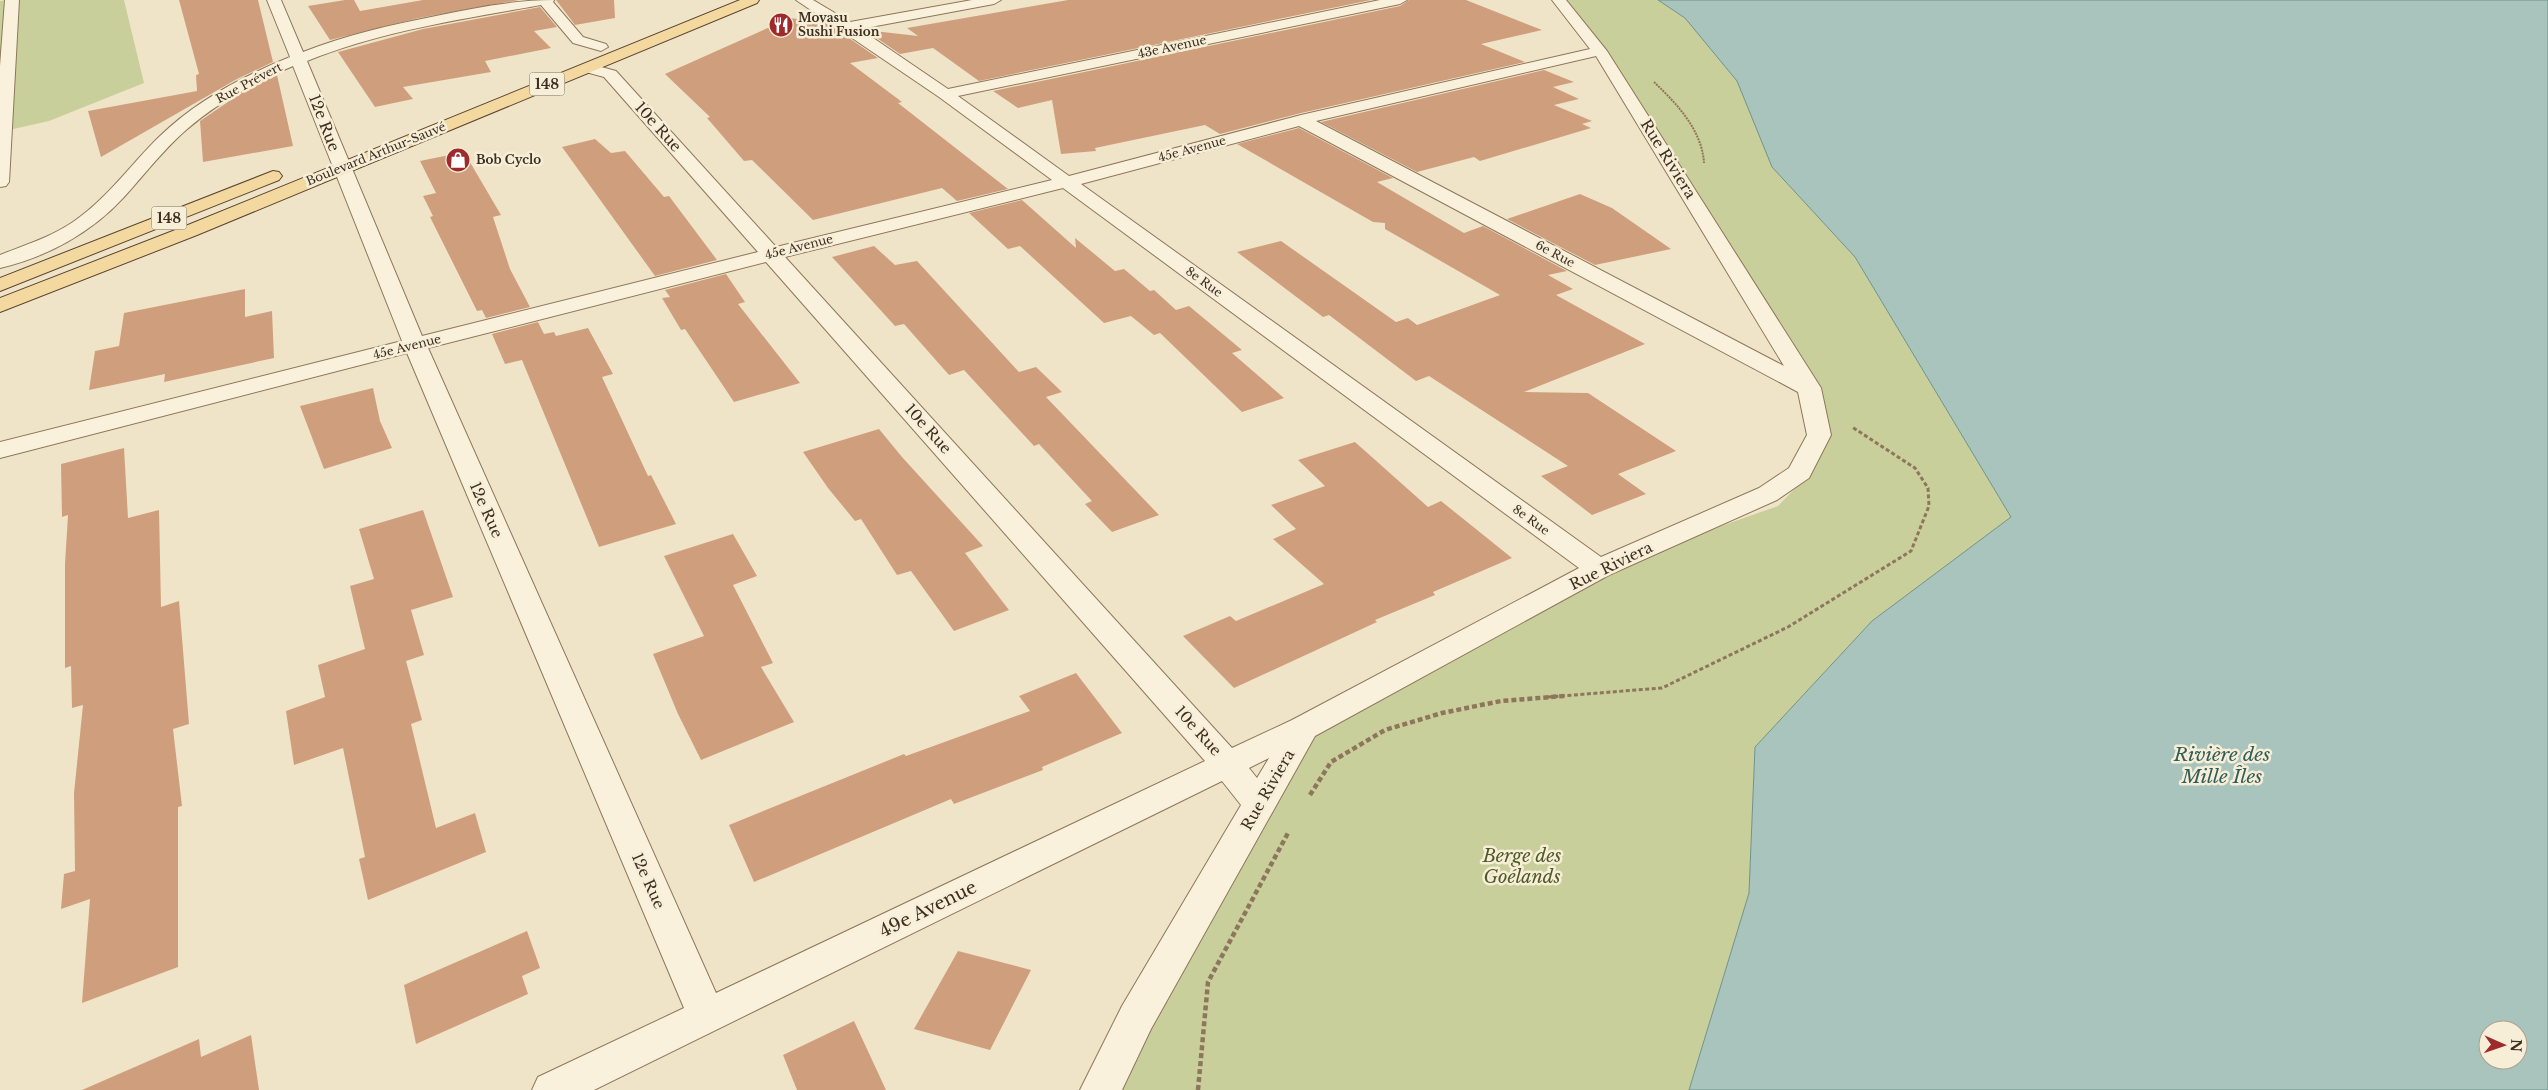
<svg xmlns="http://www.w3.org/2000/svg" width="2548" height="1090" font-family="'Libre Baskerville',serif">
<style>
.green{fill:#c9cf9b}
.water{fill:#a9c4bc;stroke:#6f938a;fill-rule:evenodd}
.building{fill:#cf9f7d}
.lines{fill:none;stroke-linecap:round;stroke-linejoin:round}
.minor-casing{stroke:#8d765c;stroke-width:2}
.primary-casing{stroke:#5b4430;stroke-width:2}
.path-far2{stroke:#8d765c;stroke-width:2;stroke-dasharray:2 1;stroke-linecap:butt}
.path-far1{stroke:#8d765c;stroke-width:3;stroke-dasharray:4 2.5;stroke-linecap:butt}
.path{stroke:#8d765c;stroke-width:4.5;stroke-dasharray:5 3;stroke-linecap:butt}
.minor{fill:#faf1dc;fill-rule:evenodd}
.primary{fill:#f3d9a0;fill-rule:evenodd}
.labels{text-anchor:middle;stroke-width:5;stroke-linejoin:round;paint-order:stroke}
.far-poi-label{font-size:12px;font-weight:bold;fill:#3d2e20;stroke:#f7eed8;text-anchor:start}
.far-street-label{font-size:12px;fill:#3d2e20;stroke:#f7eed8}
.shield{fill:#f7eed8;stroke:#756857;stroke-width:1}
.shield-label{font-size:14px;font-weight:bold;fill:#3d2e20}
.street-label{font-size:15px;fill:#3d2e20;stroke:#f7eed8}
.near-park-label{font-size:18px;font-style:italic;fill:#4d5a26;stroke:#f7eed8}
.near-street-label{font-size:18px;fill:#3d2e20;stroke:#f7eed8}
.near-water-label{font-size:19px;font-style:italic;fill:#2f5d5a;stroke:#f7eed8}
</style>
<rect width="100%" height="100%" fill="#f0e4c8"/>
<path class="green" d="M8,0H124L144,83L49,121L0,132V1Z
M1561,0H1658L1685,18L1737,81L1772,167L1855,257L2011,517L1872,621L1755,747L1749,893L1689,1090H1101L1303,728L1599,569L1778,506L1814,469L1821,436L1817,396Z"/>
<path class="water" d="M1658,0H2548V1090H1689L1749,893L1755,747L1872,621L2011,517L1855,257L1772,167L1737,81L1685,18ZM2488,1030H2518V1060H2488Z"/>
<path class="building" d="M179,0H258L273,62L237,79L101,157L88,111L197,91L196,75L199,74Z
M345,0H354L360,11L423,0H519L419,18L330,40L308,6Z
M556,0H614L615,18L575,25Z
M1068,0H1371L979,81L933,48L900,54L865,30L918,36L907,28Z
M1409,0H1466L1542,30L1481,44L1525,62L1301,113L1220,134L1205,125L1095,148L1096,151L1061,154L1052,100L1018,108L993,91L1400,6Z
M540,7L557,27L534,31L551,48L485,61L491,72L403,87L413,99L375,107L338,52L423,29Z
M790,18L827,23L878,58L850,63L902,102L898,103L1008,189L957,201L942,188L813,220L752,160L744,161L707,118L710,117L665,74Z
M1544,70L1574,82L1553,87L1579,99L1554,105L1592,121L1582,124L1591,128L1480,161L1474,157L1417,172L1321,122Z
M277,75L293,146L203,162L200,121L238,95Z
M1299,128L1393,178L1377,182L1464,233L1483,226L1567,271L1548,275L1573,289L1556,295L1645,344L1524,392L1588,393L1676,451L1618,474L1646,494L1592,515L1541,476L1568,466L1429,376L1416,381L1329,315L1323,317L1237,252L1281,241L1396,322L1408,318L1417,325L1500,295L1385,229V223L1373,222L1237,144Z
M595,139L611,153L625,151L664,197L669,196L717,260L655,276L562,147Z
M464,152L501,215L493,217L510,269L530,307L486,318L482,310L477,311L430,217L433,216L423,196L436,193L420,161Z
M1580,194L1612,208L1671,249L1595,265L1507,219Z
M1022,200L1076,248L1075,238L1115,271L1124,269L1150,291L1154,290L1176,310L1189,306L1242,350L1232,353L1284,398L1242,412L1160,333L1154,335L1131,316L1104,323L1020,246L1008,249L969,213Z
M874,246L895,265L917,261L1019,372L1036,367L1062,392L1046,397L1159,515L1112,532L1085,504L1092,501L1039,444L1034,446L964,370L949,375L904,324L895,326L832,257Z
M726,274L745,302L738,304L800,383L734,402L685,329L681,330L662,298L670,297L665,290Z
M245,289V317L272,311L274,358L164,382L165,374L89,390L95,351L119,346L124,313Z
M538,322L544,334L554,332L556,336L588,328L613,374L602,377L648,476L651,475L676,524L599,547L522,360L505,364L492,334Z
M373,388L380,421L392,448L324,469L300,406Z
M879,429L902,457L983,546L965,553L1009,610L954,631L911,571L897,575L861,519L855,521L828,488L803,452Z
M1355,442L1428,507L1441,501L1512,558L1433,592L1435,595L1375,620L1377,622L1234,688L1183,636L1230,616L1236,621L1324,584L1273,539L1296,529L1271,505L1325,486L1298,460Z
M124,448L128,518L159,510L161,607L179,601L189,724L173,729L182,806L178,807V967L82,1003L90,899L61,909L64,874L75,871L74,793L83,705L72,708L71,666L65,668V564L68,515L62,517L61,464Z
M423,510L453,597L411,610L424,655L406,661L422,720L411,724L436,828L475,813L486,852L368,900L359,859L365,857L343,748L294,765L286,711L325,697L318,665L365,649L350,586L374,579L359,529Z
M733,534L757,576L733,585L773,663L761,667L794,722L701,760L678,714L653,654L704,636L664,556Z
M1076,673L1122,733L1042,767L1043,770L954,804L951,799L754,882L729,825L904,754L906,756L1030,711L1019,696Z
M527,931L540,968L522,976L528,994L416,1044L404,985Z
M958,951L1031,970L990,1050L914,1029Z
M854,1021L886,1090H797L783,1055Z
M251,1035L259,1090H82L199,1039L201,1057Z"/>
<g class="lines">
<defs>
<path id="minor" d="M5,0H19L9,182L6,186L0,187V66Z
M267,0H281L303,52C346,35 391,25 436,16C475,8 514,0 554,0L553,2L583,37L606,44L608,47L601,51L573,43L541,5C462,19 381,31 307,61L422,336L758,252L604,77L582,71L579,68L587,63L616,71L776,247L1052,180L939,97L796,0H813L850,22L972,0H1001L994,4L860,29L948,89L1380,0H1407L1400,4L958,96L1069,176L1301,115L1590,49L1552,0H1566L1607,51L1821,388L1831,435L1809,478L1777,500L1609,575L1315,736L1151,1029L1122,1090H1080L1122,1006L1241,805L1222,781L594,1090H532L538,1077L684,1008L407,353L0,458V442L402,341L293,66C255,82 217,103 186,130C163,150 144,175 124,197C91,233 47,257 0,268V255C25,245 51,237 73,222C107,199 131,164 160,136C196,101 243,76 290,57ZM1596,56L1784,366L1316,121ZM1299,126L1798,392L1807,435L1789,468L1759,488L1601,557L1081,184ZM1063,188L1579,568L1292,720L1232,748L785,257ZM766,262L1205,761L716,993L428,348ZM1269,758L1257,778L1249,768Z"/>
<path id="primary" d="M740,0H759L757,3L197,235L0,312V298L183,227Z
M273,171L279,172L282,176L279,180L0,291V278Z"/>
</defs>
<use href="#minor" class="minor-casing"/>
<use href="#primary" class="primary-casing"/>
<path class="path-far2" d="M1654,82C1677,104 1702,130 1704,163"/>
<path class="path-far1" d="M1548,697L1662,688L1788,627L1911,551L1929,506L1928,488L1915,468L1852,427"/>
<path class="path" d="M1310,795L1331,762L1385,730L1442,713L1501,701L1564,696
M1198,1090L1208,982L1288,833"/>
<use href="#minor" class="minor"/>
<use href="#primary" class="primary"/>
</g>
<defs>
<symbol id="restaurant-disc" viewBox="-11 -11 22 22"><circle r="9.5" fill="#9e2a2b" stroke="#f7eed8"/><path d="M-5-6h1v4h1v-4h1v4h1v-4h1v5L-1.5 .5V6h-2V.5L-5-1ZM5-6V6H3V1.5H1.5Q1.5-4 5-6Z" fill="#fff"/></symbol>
<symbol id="shop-disc" viewBox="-11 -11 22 22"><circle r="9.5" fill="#9e2a2b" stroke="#f7eed8"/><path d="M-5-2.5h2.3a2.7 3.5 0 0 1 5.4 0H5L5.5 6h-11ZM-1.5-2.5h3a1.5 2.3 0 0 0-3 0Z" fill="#fff"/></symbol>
</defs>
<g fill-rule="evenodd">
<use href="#restaurant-disc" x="767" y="11" width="28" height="28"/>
<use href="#shop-disc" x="444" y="146" width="28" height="28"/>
</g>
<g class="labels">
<g class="far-poi-label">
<text x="798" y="22">Moyasu<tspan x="798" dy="14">Sushi Fusion</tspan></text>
<text x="476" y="164">Bob Cyclo</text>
</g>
<g class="far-street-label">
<text transform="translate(1172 47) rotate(-12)" y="4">43e Avenue</text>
<text transform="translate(249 83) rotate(-28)" y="4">Rue Prévert</text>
<text transform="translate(1192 149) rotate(-15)" y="4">45e Avenue</text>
<text transform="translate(376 154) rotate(-22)" y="4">Boulevard Arthur-Sauvé</text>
<text transform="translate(799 247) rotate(-14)" y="4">45e Avenue</text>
<text transform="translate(1555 254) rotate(28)" y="4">6e Rue</text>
<text transform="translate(1204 282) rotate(36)" y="4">8e Rue</text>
<text transform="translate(407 347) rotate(-14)" y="4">45e Avenue</text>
<text transform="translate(1531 520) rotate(36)" y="4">8e Rue</text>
</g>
<g class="shield">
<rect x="529.5" y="72.5" width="35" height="23" rx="4"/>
<rect x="151.5" y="206.5" width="35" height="23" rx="4"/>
</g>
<g class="shield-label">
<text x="547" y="89">148</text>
<text x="169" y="223">148</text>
</g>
<g class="street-label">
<text transform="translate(324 123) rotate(69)" y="5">12e Rue</text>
<text transform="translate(658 127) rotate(48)" y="5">10e Rue</text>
<text transform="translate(1668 159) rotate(58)" y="5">Rue Riviera</text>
<text transform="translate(928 429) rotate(48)" y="5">10e Rue</text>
<text transform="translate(486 510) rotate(66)" y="5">12e Rue</text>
<text transform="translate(1611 566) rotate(-26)" y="5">Rue Riviera</text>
<text transform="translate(1198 731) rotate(48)" y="5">10e Rue</text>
<text transform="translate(1268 790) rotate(-60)" y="5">Rue Riviera</text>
<text transform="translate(648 881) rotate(66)" y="5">12e Rue</text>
</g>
<g class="near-park-label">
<text x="1522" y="862">Berge des<tspan x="1522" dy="21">Goélands</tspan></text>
</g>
<g class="near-street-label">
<text transform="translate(928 909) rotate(-26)" y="6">49e Avenue</text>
</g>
<g class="near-water-label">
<text x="2222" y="761">Rivière des<tspan x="2222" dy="22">Mille Îles</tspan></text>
</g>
</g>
<g transform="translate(2503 1045) rotate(92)"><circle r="24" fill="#f7eed8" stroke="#ada18e"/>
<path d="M0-4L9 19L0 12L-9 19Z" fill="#9e2a2b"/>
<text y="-8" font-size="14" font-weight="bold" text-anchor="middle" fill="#3d2e20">N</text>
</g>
</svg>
